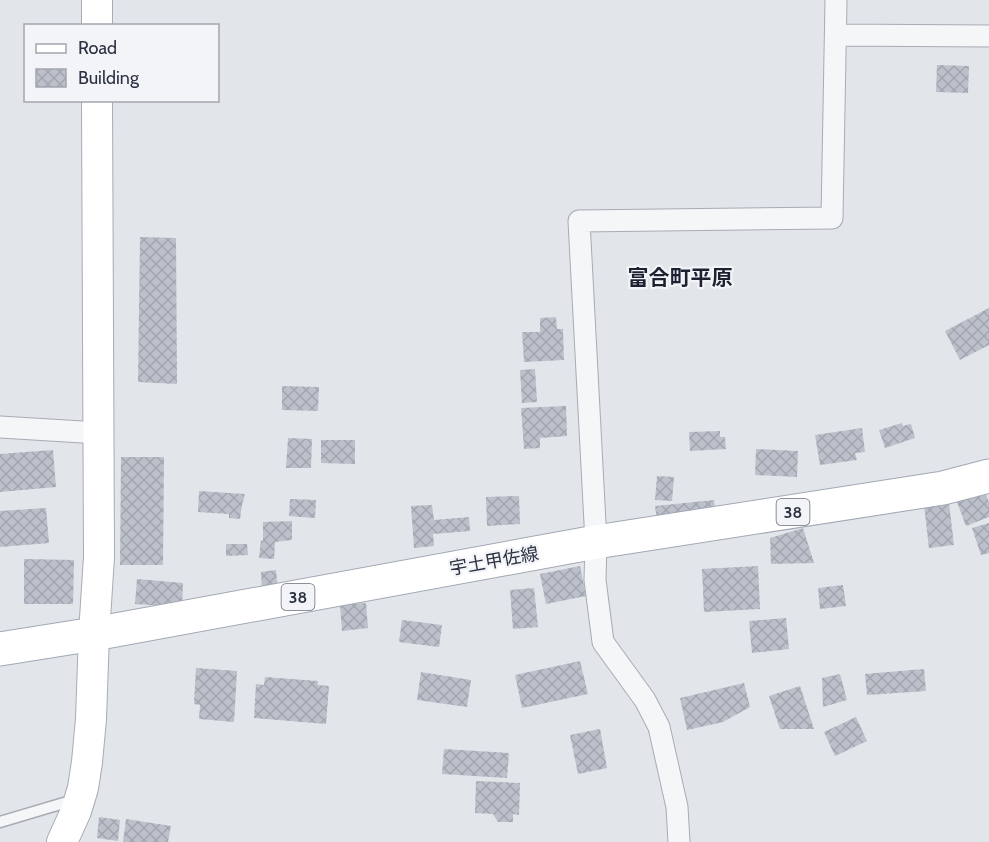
<svg xmlns="http://www.w3.org/2000/svg" width="989" height="842" font-family="Cabin,'Noto Sans JP',sans-serif">
<style>
.building{fill:url(#building-cross-hatch)}
.lines{fill:none;stroke-linecap:round;stroke-linejoin:round}
.lane-casing{stroke:#a7abb4;stroke-width:13}
.street-casing{stroke:#a7abb4;stroke-width:23}
.secondary-casing{stroke:#a7abb4;stroke-width:32}
.primary-casing{stroke:#a2a8b5;stroke-width:35}
.lane{stroke:#f5f6f8;stroke-width:10}
.street{stroke:#f5f6f8;stroke-width:21}
.secondary{stroke:#fff;stroke-width:30}
.primary{stroke:#fff;stroke-width:33}
.labels{text-anchor:middle;stroke-width:4.5;stroke-linejoin:round;paint-order:stroke}
.shield{fill:#f2f4f7;stroke:#676c78;stroke-width:1.5}
.shield-label{font-size:16px;font-weight:bold;fill:#2b3141}
.street-label{font-size:18px;fill:#2b3141;stroke:#f2f4f7}
.quarter-label{font-size:21px;font-weight:bold;fill:#1d2232;stroke:#f2f4f7}
</style>
<defs>
<pattern id="building-cross-hatch" width="8" height="8" patternUnits="userSpaceOnUse" patternTransform="scale(1.5)"><rect width="8" height="8" fill="#bcc0ca"/><path d="M0 0l8 8M0 8l8-8" fill="none" stroke="#a2a5af"/></pattern>
</defs>
<rect width="100%" height="100%" fill="#e2e5ea"/>
<path class="building" d="M937,65L969,66L968,93L936,92Z
M140,237L176,238L177,384L138,382Z
M989,308V345L960,360L945,331Z
M556,317L557,329H563L564,360L524,362L522,332H540V318Z
M535,369L537,402L522,403L520,370Z
M282,386L319,387L318,411L282,410Z
M566,406L567,436L540,438V448L524,449L521,408Z
M902,423L903,426L911,424L915,438L885,448L879,430Z
M862,428L865,452L855,453L857,460L820,465L815,435Z
M720,431V437H725L726,449L690,451L689,432Z
M288,438L312,439L311,468H286Z
M321,440H355V464L321,463Z
M756,449L798,451L797,477L755,475Z
M53,450L56,487L0,492V454Z
M121,457H164L163,565H120Z
M657,476L674,477L672,501L655,500Z
M983,487L989,502V517L966,526L955,497Z
M199,491L245,494L242,505L240,519L229,518V514L198,512Z
M519,496L520,524L487,526L486,497Z
M290,499L316,500L315,518L289,516Z
M714,500L716,520L658,526L655,506Z
M949,503L954,545L929,548L924,505Z
M432,505L434,520L469,517L470,531L433,534L434,546L414,548L411,506Z
M46,508L49,543L0,547V511Z
M292,521V540L275,542L274,559L259,558L261,540L263,541V522Z
M989,523V553L981,555L972,528Z
M803,528L814,563L771,564L770,538Z
M226,544H247L248,555L226,556Z
M24,559L74,560L73,604H24Z
M580,566L586,596L546,604L540,574Z
M758,566L760,609L704,612L702,569Z
M276,570L278,590L262,592L261,572Z
M137,579L183,583L182,607L135,604Z
M843,585L846,606L820,609L818,588Z
M534,588L538,627L513,629L510,590Z
M366,603L368,628L342,631L340,605Z
M786,618L789,649L752,653L749,621Z
M402,620L442,625L439,647L399,642Z
M580,661L588,694L522,708L515,675Z
M196,668L237,671L234,722L199,719L200,705L194,704Z
M924,669L926,691L867,695L865,674Z
M421,672L471,680L467,707L417,700Z
M840,674L847,700L823,707L822,678Z
M265,677L318,681V685L329,686L326,724L254,718L256,684L264,685Z
M744,683L750,707L723,722L687,730L680,698Z
M800,686L814,729H780L769,696Z
M856,717L867,741L835,756L824,732Z
M600,729L607,768L578,774L570,735Z
M444,749L509,753L507,778L442,774Z
M476,781L520,783L519,815L513,814V822H498L493,814L475,813Z
M99,817L120,820L118,841L97,838Z
M126,819L171,826L168,842H123Z"/>
<g class="lines">
<defs>
<path id="lane" d="M0,822L74,800"/>
<path id="street" d="M837,35L989,36
M0,427L99,433
M679,842L677,807L659,727L645,700L603,642L595,580L596,542L579,221L832,218L836,0"/>
<path id="secondary" d="M97,0V26
M62,842L76,811L83,788L87,762L91,719L94,634L99,557L97,100"/>
<path id="primary" d="M0,649L94,634L596,542L943,488L989,476"/>
</defs>
<use href="#lane" class="lane-casing"/>
<use href="#street" class="street-casing"/>
<use href="#secondary" class="secondary-casing"/>
<use href="#primary" class="primary-casing"/>
<use href="#lane" class="lane"/>
<use href="#street" class="street"/>
<use href="#secondary" class="secondary"/>
<use href="#primary" class="primary"/>
</g>
<g class="labels">
<g class="shield">
<rect x="776.5" y="499" width="33" height="26" rx="4.5"/>
<rect x="281.5" y="584" width="33" height="26" rx="4.5"/>
</g>
<g class="shield-label">
<text x="793" y="518">38</text>
<text x="298" y="603">38</text>
</g>
<g class="street-label">
<text transform="translate(494 561) rotate(-10)" y="6">宇土甲佐線</text>
</g>
<g class="quarter-label">
<text x="680" y="285">富合町平原</text>
</g>
</g>
<rect x="24" y="24" width="195" height="78" fill="#f2f4f7" stroke="#a2a6ae" stroke-width="1.5"/>
<rect x="36" y="44" width="30" height="9" fill="#ffffff" stroke="#a2a6ae" stroke-width="1.5"/>
<text x="78" y="54" font-size="18" fill="#2b3141">Road</text>
<rect x="36" y="69" width="30" height="18" fill="url(#building-cross-hatch)" stroke="#a2a6ae" stroke-width="1.5"/>
<text x="78" y="84" font-size="18" fill="#2b3141">Building</text>
</svg>
